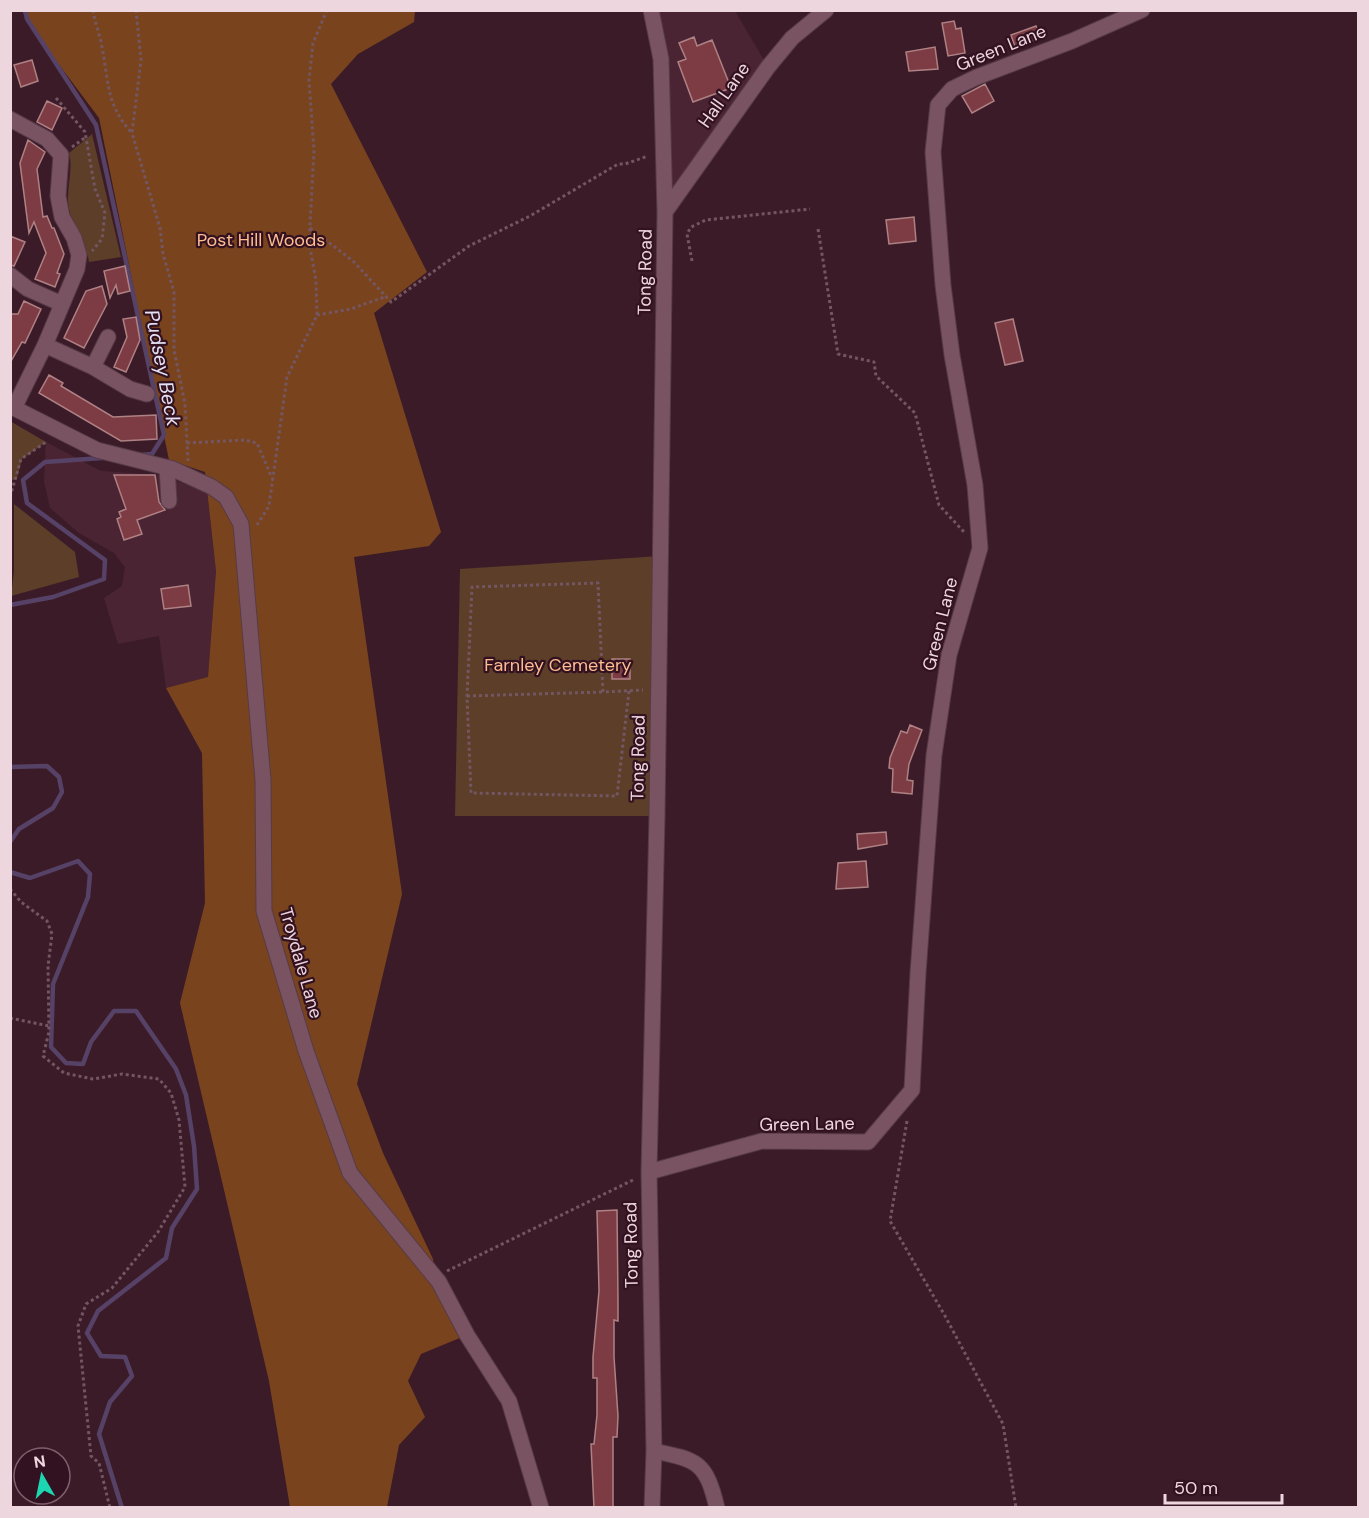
<svg xmlns="http://www.w3.org/2000/svg" width="1369" height="1518" font-family="'DM Sans',sans-serif">
<style>
.built{fill:#4b2434}
.green{fill:#5c3e29}
.forest{fill:#79441d}
.lines{fill:none;stroke-linecap:round;stroke-linejoin:round}
.stream{stroke:#564266;stroke-width:4.5}
.building{fill:#7d3c44;stroke:#ae8184;stroke-width:1.5}
.minor-casing{stroke:#573b47;stroke-width:17}
.path{stroke:#745662;stroke-width:3;stroke-dasharray:3 3;stroke-linecap:butt}
.minor{stroke:#7a5362;stroke-width:15}
.labels{text-anchor:middle;stroke-width:4.5;stroke-linejoin:round;paint-order:stroke}
.street-label{font-size:18px;fill:#eed6de;stroke:#321120}
.park-label{font-size:18px;fill:#febc91;stroke:#321120}
.water-label{font-size:20px;font-style:italic;fill:#e4e1f2;stroke:#321120}
</style>
<rect width="100%" height="100%" fill="#3c1b29"/>
<path class="built" d="M651,11H735L768,67L665,212Z
M46,442L101,471L159,475L207,492L216,571L208,677L166,688L159,636L118,644L104,598L122,586L125,567L114,553L79,533L50,508L44,481Z"/>
<path class="green" d="M92,134L121,257L89,262C86,242 72,228 69,209C65,190 74,172 69,153Z
M10,421L46,442L22,459L17,478L11,481Z
M14,504L75,552L79,577L11,596L14,572Z
M660,556L657,816H455L460,569Z"/>
<path class="forest" d="M22,11H415L414,22L358,54L331,84L427,272L374,313L441,532L429,546L354,557L402,894L357,1084L383,1153L433,1259L435,1277L467,1335L421,1354L408,1381L425,1417L399,1445L387,1507H290L269,1381L180,1003L205,903L202,753L166,688L208,677L216,571L205,472L169,460L99,118L45,46Z"/>
<g class="lines">
<path class="stream" d="M25,10L27,19L96,125L164,435L152,454L140,455
M10,605L53,597L104,579L105,560L27,503L23,480L45,462L102,458
M10,767L47,766L59,777L62,792L53,808L19,829L10,842
M10,872L30,878L78,861L90,874L88,897L53,984L51,1047L66,1063L83,1064L91,1042L114,1011H136L176,1069L186,1095L194,1146L197,1189L172,1228L166,1258L98,1311L87,1333L101,1356L125,1357L132,1376L110,1402L99,1434L122,1508"/>
</g>
<path class="building" d="M954,21L956,29L961,28L965,53L948,56L942,23Z
M1036,26L1041,38L1015,47L1011,35Z
M694,37L697,46L712,40L731,88L693,102L678,62L686,59L679,43Z
M935,47L938,69L909,71L906,52Z
M32,60L38,81L21,87L14,65Z
M985,84L994,101L972,113L962,96Z
M47,101L62,108L52,130L37,122Z
M28,140L45,152L37,169L43,217L47,216L52,228H54L64,254L57,273L60,274L55,287L35,279L46,253L34,222L29,233L20,163Z
M914,217L916,241L889,244L886,220Z
M10,236L25,242L14,266L10,265Z
M125,266L130,291L118,294L116,285L110,298L104,271Z
M102,286L107,304L84,348L64,338L86,291Z
M24,301L41,309L25,343L22,342L10,363V314H18Z
M136,317L140,340L126,372L114,367L127,337L123,319Z
M1013,319L1023,361L1005,365L995,323Z
M49,375L63,383L61,386L113,417L156,415L157,439L121,441L39,393Z
M114,475H155L159,502L165,510L137,520L142,534L124,540L117,519L121,517L119,512L126,509Z
M188,585L191,606L164,609L161,589Z
M612,659H630V679H612Z
M910,725L922,730L909,764L907,780L913,781L912,794L892,792L893,769L889,768L890,758L901,731L907,733Z
M886,832L887,844L858,849L857,834Z
M866,861L868,887L836,889L838,863Z
M617,1210L618,1300V1321L614,1320V1357L618,1416L617,1437H613V1508H594L591,1444H594L597,1415V1378H593V1357L599,1291L597,1211Z"/>
<g class="lines">
<defs>
<path id="minor" d="M651,10L661,59L665,212L657,816L649,1172L654,1451L652,1508
M10,119L47,139L61,155L58,196L62,217L74,238L79,255L77,269L45,345L15,406
M665,212L768,67L792,38L826,10
M10,275L28,289L62,304
M45,345L93,367L130,389L147,394
M93,367L108,337
M10,406L97,450L173,469L212,487L226,497L241,524L263,780L264,911L306,1051L350,1173L439,1282L467,1335L509,1401L541,1508
M167,468L169,501
M649,1172L762,1141L868,1142L912,1090L918,973L934,755L949,655L980,548L975,485L952,355L943,285L933,152L938,105L952,89L977,77L1072,41L1142,10
M654,1451C698,1460 706,1462 717,1508"/>
</defs>
<use href="#minor" class="minor-casing"/>
<path class="path" d="M93,10C95,23 100,35 102,47C109,82 106,105 132,133
M136,10L141,60L132,133L160,228L163,254L174,292V350L185,404L188,461
M56,98L85,132L95,189L105,213L102,239L92,251
M72,147L86,137
M310,228L353,261L391,302L469,246L530,216L618,164H625L648,156
M818,229L838,354L874,362L876,376L915,413L939,505L964,532
M692,261L687,234L691,227L706,220L810,209
M317,315L351,309L387,296
M187,443L244,440L257,443L272,478
M10,497L21,459L46,442
M257,525L269,506L287,377L317,315L316,280L309,243L314,151L309,80L313,43L327,10
M629,691L617,796L471,793L467,696L472,587L598,583L603,692L643,690
M467,696L603,692
M10,889L21,902L47,921L52,934L48,966L49,1032L43,1056L64,1073L93,1079L122,1074L159,1079L171,1093L179,1120L185,1187L158,1232L112,1288L86,1304L78,1326L91,1456L99,1463L110,1508
M10,1018L49,1026
M907,1121L890,1221L945,1316L1003,1424L1016,1508
M447,1271L635,1179"/>
<use href="#minor" class="minor"/>
</g>
<g class="labels">
<g class="street-label">
<text transform="translate(1001 48) rotate(-22)" y="6">Green Lane</text>
<text transform="translate(724 95) rotate(-55)" y="6">Hall Lane</text>
<text transform="translate(645 272) rotate(-89)" y="6">Tong Road</text>
<text transform="translate(940 624) rotate(-76)" y="6">Green Lane</text>
<text transform="translate(638 758) rotate(-89)" y="6">Tong Road</text>
<text transform="translate(301 963) rotate(74)" y="6">Troydale Lane</text>
<text transform="translate(807 1124) rotate(-1)" y="6">Green Lane</text>
<text transform="translate(631 1245) rotate(-91)" y="6">Tong Road</text>
</g>
<g class="park-label">
<text x="261" y="246">Post Hill Woods</text>
<text x="558" y="671">Farnley Cemetery</text>
</g>
<g class="water-label">
<text transform="translate(163 368) rotate(79)" y="7">Pudsey Beck</text>
</g>
</g>
<rect width="1369" height="1518" fill="none" stroke="#eed6de" stroke-width="24"/>
<g transform="translate(42 1476) rotate(351)"><circle r="28" fill="#321120" stroke="#7d606c" stroke-width="1.5"/>
<path d="M0-4.5L10 22L0 15L-10 22Z" fill="#1cd5b1"/>
<text y="-9" font-size="16" font-weight="bold" text-anchor="middle" fill="#eed6de">N</text>
</g>
<path d="M1165 1494v9h117v-9" fill="none" stroke="#eed6de" stroke-width="3"/>
<text x="1174" y="1494" font-size="18" fill="#eed6de" stroke="#321120" stroke-width="4.5" paint-order="stroke">50 m</text>
</svg>
